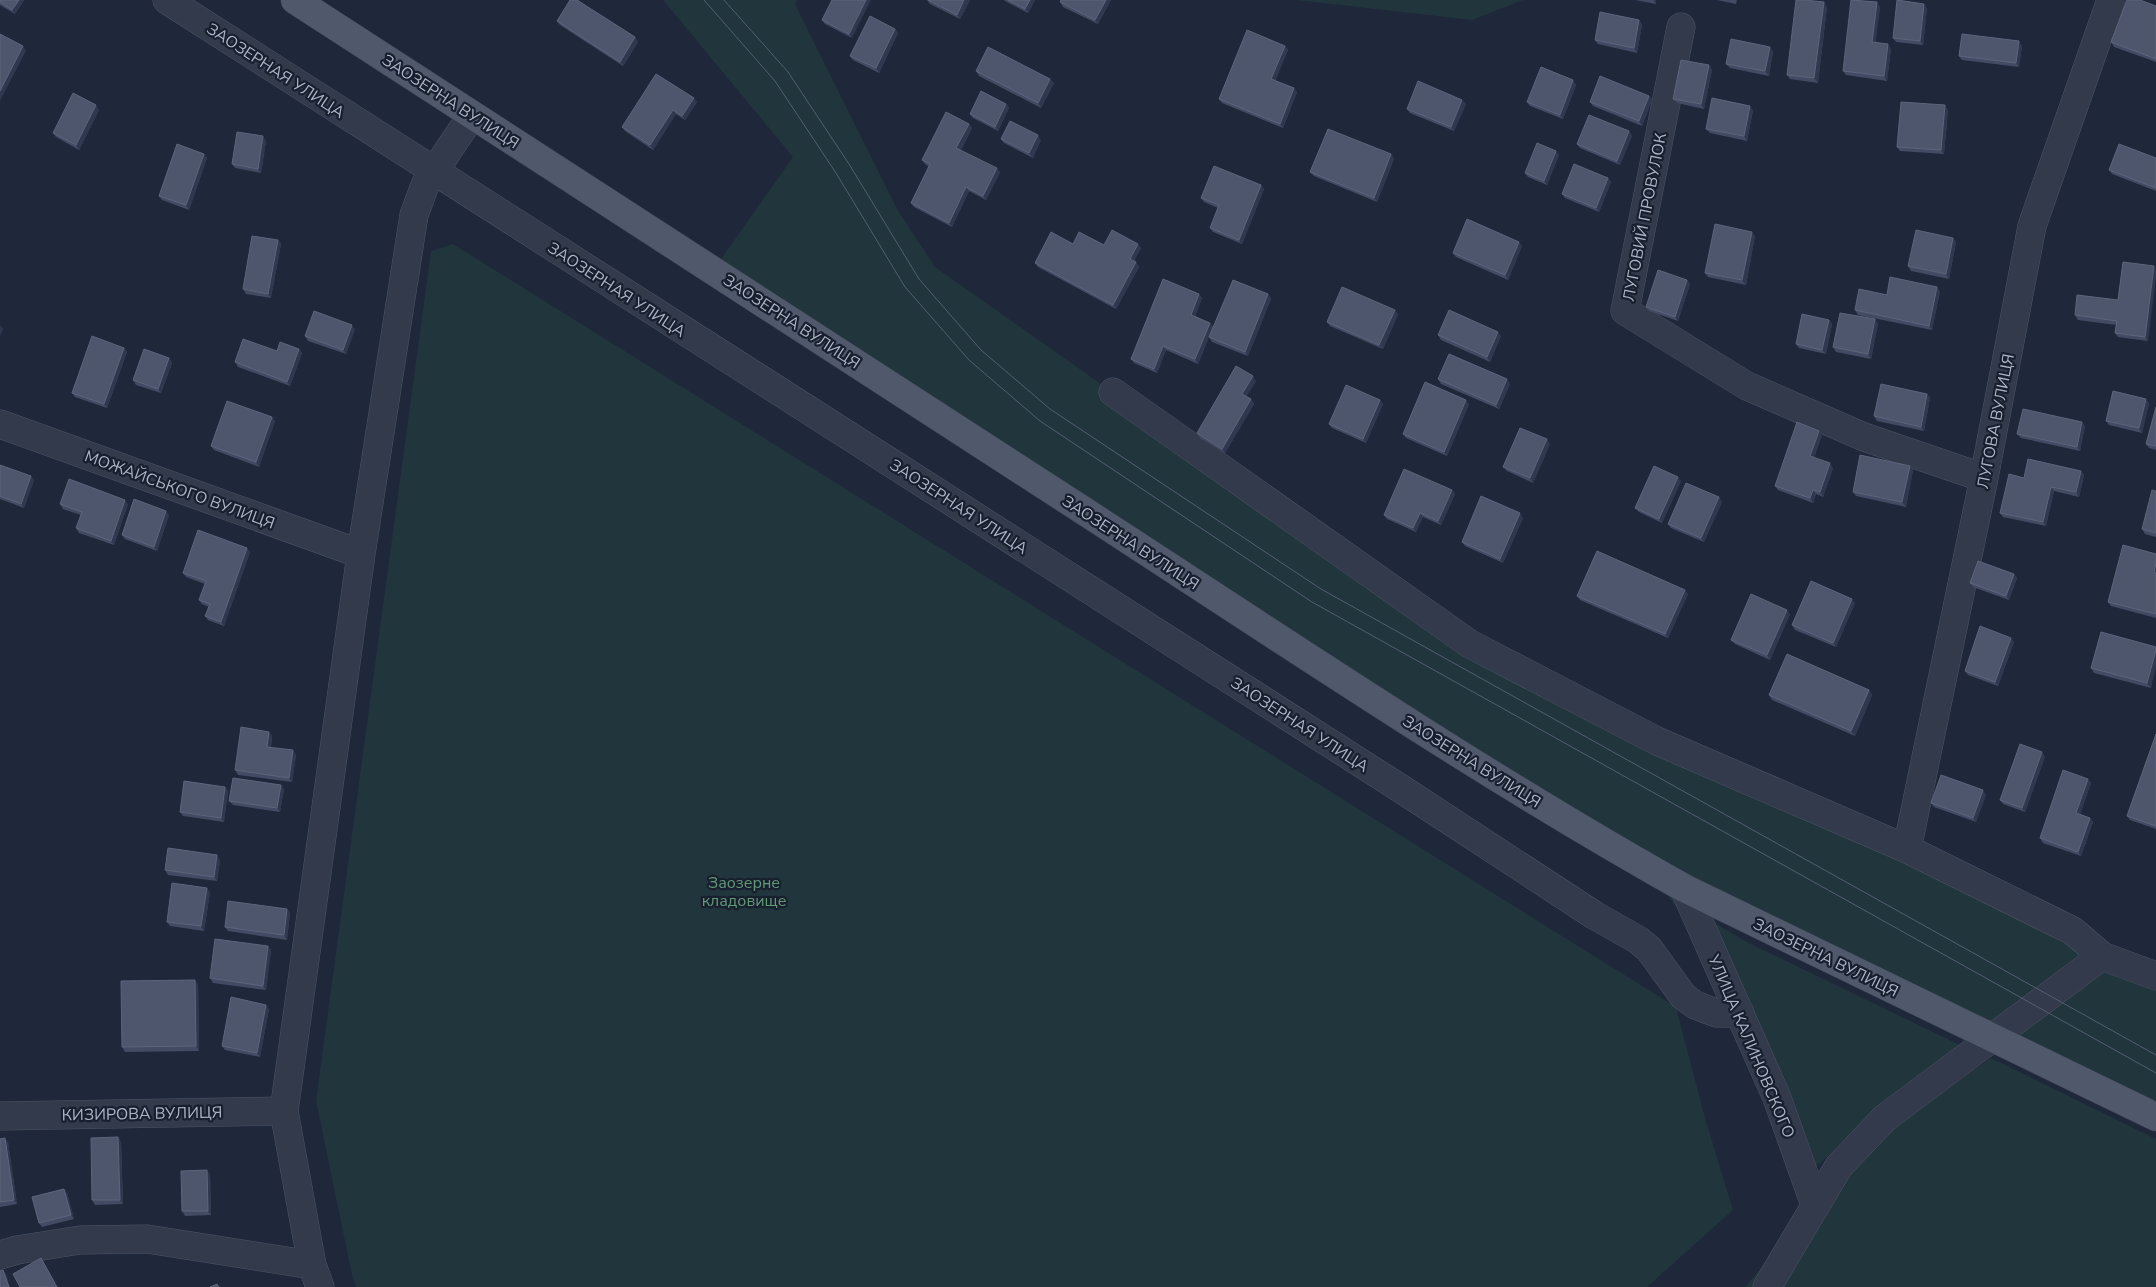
<svg xmlns="http://www.w3.org/2000/svg" width="2156" height="1287" font-family="'Nunito Sans',sans-serif">
<style>
.green{fill:#21353c}
.lines{fill:none;stroke-linecap:round;stroke-linejoin:round}
.minor-casing{stroke:#4d5465;stroke-width:29}
.major-casing{stroke:#3c4354;stroke-width:29}
.minor{stroke:#323a4b;stroke-width:28}
.major{stroke:#50586b;stroke-width:28}
.tram{stroke:#545d72;stroke-width:1}
.wall{fill:#424b63}
.shaded-wall{fill:#2f384e}
.building{fill:#4e566d;stroke:#5c657b}
.labels{text-anchor:middle;stroke-width:4.5;stroke-linejoin:round;paint-order:stroke}
.street-label{font-size:16px;fill:#adb4c7;stroke:#181f2f}
.park-label{font-size:16px;fill:#629a76;stroke:#181f2f}
</style>
<rect width="100%" height="100%" fill="#1f273b"/>
<path class="green" d="M663,0H797L795,4L897,209L935,267L1470,644L2156,976V1112L1757,916L1419,725L714,269L793,157Z
M1297,0H1523L1472,20Z
M453,244L1676,1007L1705,1118L1733,1210L1647,1287H356L352,1275L316,1101L431,251Z
M1667,895L1747,942L1962,1046L1876,1108L1795,1188L1771,1076L1705,945Z
M1991,1058L2156,1139V1287H1745L1799,1223L1895,1127Z"/>
<g class="lines">
<defs>
<path id="minor" d="M167,0L1403,790L1594,915L1638,940L1649,949L1683,996L1695,1005L1716,1013H1740
M1681,27L1625,311L1747,386L1864,437L1984,478
M1113,392L1470,644L1657,741L1907,849L2073,931L2102,956L2156,976
M0,424L361,554
M1907,849L1984,478L2032,226L2111,0
M1684,888L1777,1098L1815,1205
M0,1116L284,1111
M0,1255L17,1250L80,1240L147,1239L312,1265
M320,1287L312,1265L284,1111L361,554L414,215L425,185L472,115
M1767,1287L1839,1166L1885,1118L2102,956"/>
<path id="major" d="M295,0C557,169 819,339 1081,509C1280,638 1477,772 1684,888L2156,1117"/>
</defs>
<use href="#minor" class="minor-casing"/>
<use href="#major" class="major-casing"/>
<use href="#minor" class="minor"/>
<use href="#major" class="major"/>
<path class="tram" d="M704,0L775,81L836,173L905,287L969,360L1040,421L1312,602L2156,1073
M724,0L788,72L849,164L919,279L981,350L1050,409L1321,589L2156,1055"/>
</g>
<path class="wall" d="M0,0H24L15,14L0,5Z
M832,0L852,38L825,24L822,20Z
M927,0H970L960,19L930,4Z
M1004,0H1035L1028,13L1005,1Z
M1111,0L1098,24L1063,7L1060,2Z
M1635,0H1656V4Z
M1717,0H1737L1736,4Z
M2156,6V62L2114,47L2111,42Z
M1827,7L1818,83L1790,79L1787,75Z
M1880,7L1875,43L1891,49L1887,81L1846,75L1843,71Z
M1927,8L1923,45L1896,42L1893,38Z
M1639,20L1642,25L1637,53L1598,44L1595,40Z
M557,21L635,37L638,42L623,66L560,25Z
M895,29L898,33L879,73L853,60L850,56Z
M1285,46L1288,50L1275,81L1297,92L1283,128L1222,103L1219,99Z
M2022,46L2019,67L1962,60L1959,56Z
M1773,51L1769,76L1730,68L1726,64Z
M1709,65L1712,70L1704,109L1677,103L1673,99Z
M976,71L1054,83L1041,108L979,76Z
M1573,80L1576,85L1563,119L1530,106L1527,102Z
M1649,96L1652,100L1642,126L1593,106L1590,102Z
M697,102L685,120L676,114L653,150L625,131L622,127Z
M1006,104L1009,108L998,131L973,118L970,114Z
M1466,104L1454,131L1410,113L1407,109Z
M99,110L79,150L56,137L53,133Z
M1753,110L1747,141L1710,133L1706,129Z
M1948,110L1944,154L1900,151L1897,147Z
M969,124L972,128L961,150L1000,172L986,200L969,191L952,227L914,207L911,203L929,167L925,164L922,160Z
M1629,131L1632,136L1620,165L1580,148L1577,144Z
M1001,139L1041,140L1033,158L1004,143Z
M266,141L261,173L235,168L232,164Z
M1556,151L1559,155L1547,185L1528,177L1525,173Z
M204,154L207,158L189,210L162,200L159,196Z
M1391,154L1394,159L1377,202L1314,176L1310,172Z
M2156,158V191L2112,174L2109,170Z
M1608,178L1611,182L1599,212L1565,198L1562,194Z
M1261,185L1264,189L1242,244L1213,232L1210,228L1218,208L1204,202L1201,198Z
M1755,236L1746,285L1708,277L1705,273Z
M1953,238L1956,242L1949,279L1911,271L1908,266Z
M278,240L281,244L271,298L246,294L243,289Z
M1073,244L1104,245L1141,248L1134,261L1139,267L1116,309L1038,267L1035,263Z
M1522,246L1508,280L1456,257L1453,253Z
M2123,262L2148,341L2118,337L2115,333L2116,325L2078,320L2075,315L2118,300Z
M1687,280L1690,284L1678,321L1649,311L1646,307Z
M1940,291L1932,330L1858,315L1855,310Z
M1199,294L1202,298L1195,316L1210,323L1213,327L1198,364L1166,350L1157,373L1134,363L1131,359Z
M1268,294L1271,299L1248,356L1212,342L1209,337Z
M1398,314L1383,349L1330,326L1327,322Z
M1875,319L1878,324L1871,359L1836,352L1833,347Z
M1829,320L1832,324L1826,354L1799,348L1796,344Z
M355,329L346,354L308,341L305,336Z
M1438,335L1501,336L1490,362L1441,340Z
M124,348L127,352L107,408L75,397L72,393Z
M299,349L302,353L290,386L238,367L235,362L277,351Z
M169,358L172,363L161,393L136,385L133,380Z
M1438,379L1510,384L1499,409L1441,384Z
M1256,381L1246,397L1251,399L1254,404L1225,453L1200,438L1197,433Z
M1927,394L1930,398L1924,431L1877,421L1874,416Z
M2149,403L2142,433L2109,425L2106,421Z
M1383,404L1366,443L1332,428L1329,424Z
M1469,404L1447,456L1406,438L1403,434Z
M2156,407V450L2149,448L2146,444Z
M272,417L275,421L259,467L214,450L211,446Z
M2085,426L2080,451L2021,438L2017,434Z
M1822,435L1814,458L1833,468L1823,497L1816,494L1813,503L1778,490L1775,486Z
M1550,444L1533,483L1507,471L1503,467Z
M0,465L34,480L24,508L0,499Z
M1910,466L1913,470L1906,507L1856,496L1853,492Z
M2081,471L2084,475L2079,497L2054,491L2046,526L2003,517L2000,513L2024,478Z
M1681,481L1662,523L1639,512L1635,508Z
M1452,490L1455,494L1441,525L1423,517L1416,532L1387,519L1384,515Z
M2156,491V537L2145,534L2142,529Z
M1722,502L1704,542L1671,528L1668,524Z
M60,504H128L114,545L79,533L76,528L81,515L63,509Z
M169,515L157,551L125,539L122,535Z
M1523,518L1503,563L1465,546L1462,542Z
M250,552L224,626L208,620L205,616L209,607L202,604L199,600L205,584L186,577L183,573Z
M2156,554V618L2111,606L2108,602Z
M2014,574L2017,578L2009,600L1973,587L1970,583Z
M1688,594L1668,638L1580,600L1577,596Z
M1855,603L1836,647L1795,630L1792,625Z
M1790,614L1770,660L1735,644L1731,640Z
M2014,642L1998,686L1968,675L1965,671Z
M2156,647L2151,688L2094,673L2091,668Z
M1869,690L1872,695L1855,736L1772,700L1769,695Z
M269,732L272,736L271,747L296,755L292,782L238,775L235,770Z
M2156,734V829L2130,820L2127,816Z
M2042,752L2045,757L2025,812L2003,804L2000,800Z
M2088,779L2091,783L2080,814L2090,818L2093,822L2081,856L2043,843L2040,838Z
M225,787L228,791L224,822L183,816L180,812Z
M284,789L280,812L233,805L229,801Z
M1986,795L1976,822L1934,807L1931,803Z
M220,860L217,881L168,875L165,870Z
M210,892L204,931L170,926L167,922Z
M287,909L290,913L287,940L228,931L225,927Z
M268,946L271,950L266,990L213,983L210,978Z
M198,984L199,1051L125,1052L122,1047Z
M266,1005L269,1009L260,1057L225,1050L222,1046Z
M118,1137L121,1142L123,1204L95,1205L92,1200Z
M0,1139L8,1142L17,1204L0,1207Z
M210,1174L211,1215L185,1216L182,1211Z
M67,1193L74,1219L42,1227L39,1223Z"/>
<path class="shaded-wall" d="M19,0H24L15,14L12,10Z
M866,0H871L852,38L849,34Z
M964,0H970L960,19L957,15Z
M1030,0H1035L1028,13L1025,9Z
M1106,0H1111L1098,24L1095,20Z
M1653,0H1656V4Z
M1824,2L1827,7L1818,83L1814,78Z
M1877,2L1880,7L1875,47L1872,42Z
M1924,4L1927,8L1923,45L1920,41Z
M1639,20L1642,25L1637,53L1634,48Z
M895,29L898,33L879,73L876,68Z
M635,37L638,42L623,66L620,62Z
M2019,41L2022,46L2019,67L2016,63Z
M1888,44L1891,49L1887,81L1884,76Z
M23,46L26,51L0,101V91Z
M1285,46L1288,50L1274,83L1271,79Z
M1770,47L1773,51L1769,76L1765,71Z
M1709,65L1712,70L1704,109L1701,104Z
M1050,79L1054,83L1041,108L1038,103Z
M1573,80L1576,85L1563,119L1560,115Z
M1294,88L1297,92L1283,128L1280,124Z
M1649,96L1652,100L1642,126L1639,121Z
M694,98L697,102L685,120L682,116Z
M1462,100L1466,104L1454,131L1451,127Z
M1006,104L1009,108L998,131L995,127Z
M96,105L99,110L79,150L76,145Z
M1945,105L1948,110L1944,154L1941,150Z
M1750,106L1753,110L1747,141L1744,136Z
M673,110L676,114L653,150L650,145Z
M969,124L972,128L960,152L956,148Z
M1629,131L1632,136L1620,165L1617,161Z
M1038,135L1041,140L1033,158L1029,153Z
M263,136L266,141L261,173L258,169Z
M1556,151L1559,155L1547,185L1544,181Z
M204,154L207,158L189,210L186,205Z
M1391,154L1394,159L1377,202L1374,198Z
M997,168L1000,172L986,200L983,196Z
M1608,178L1611,182L1599,212L1596,208Z
M1261,185L1264,189L1242,244L1239,240Z
M966,187L969,191L952,227L949,223Z
M1752,232L1755,236L1746,285L1742,280Z
M1953,238L1956,242L1949,279L1946,274Z
M278,240L281,244L271,298L268,294Z
M1519,242L1522,246L1508,280L1505,275Z
M1138,244L1141,248L1133,263L1130,259Z
M1136,262L1139,267L1116,309L1113,305Z
M2154,266L2156,270V278L2148,341L2145,337Z
M1687,280L1690,284L1678,321L1675,317Z
M1937,287L1940,291L1932,330L1929,326Z
M1199,294L1202,298L1194,319L1191,315Z
M1268,294L1271,299L1248,356L1245,352Z
M1395,310L1398,314L1383,349L1379,345Z
M1875,319L1878,324L1871,359L1868,354Z
M1829,320L1832,324L1826,354L1822,350Z
M1210,323L1213,327L1198,364L1195,359Z
M0,325L3,329L0,336Z
M352,325L355,329L346,354L343,350Z
M1498,332L1501,336L1490,362L1487,357Z
M1163,346L1166,350L1157,373L1154,369Z
M124,348L127,352L107,408L104,404Z
M299,349L302,353L290,386L287,382Z
M169,358L172,363L161,393L158,389Z
M1253,376L1256,381L1245,398L1242,394Z
M1507,379L1510,384L1499,409L1496,405Z
M1927,394L1930,398L1924,431L1921,427Z
M1251,399L1254,404L1225,453L1222,449Z
M2146,399L2149,403L2142,433L2139,428Z
M1380,400L1383,404L1366,443L1363,439Z
M1466,400L1469,404L1447,456L1444,452Z
M272,417L275,421L259,467L256,462Z
M2082,422L2085,426L2080,451L2077,447Z
M1819,431L1822,435L1813,461L1810,456Z
M1547,439L1550,444L1533,483L1530,478Z
M1830,463L1833,468L1823,497L1820,492Z
M1910,466L1913,470L1906,507L1902,502Z
M2081,471L2084,475L2079,497L2076,492Z
M31,476L34,480L24,508L21,504Z
M1678,477L1681,481L1662,523L1659,519Z
M2051,487L2054,491L2046,526L2043,522Z
M1452,490L1455,494L1441,525L1438,521Z
M1813,490L1816,494L1813,503L1810,498Z
M1719,497L1722,502L1704,542L1701,538Z
M125,500L128,504L114,545L111,541Z
M166,511L169,515L157,551L154,547Z
M1420,513L1423,517L1416,532L1413,528Z
M1520,513L1523,518L1503,563L1500,559Z
M247,548L250,552L224,626L221,622Z
M2156,563V576L2154,573Z
M2014,574L2017,578L2009,600L2006,596Z
M1685,590L1688,594L1668,638L1665,634Z
M1852,599L1855,603L1836,647L1833,643Z
M1787,610L1790,614L1770,660L1767,655Z
M2011,638L2014,642L1998,686L1995,682Z
M2156,650V667L2151,688L2147,683Z
M1869,690L1872,695L1855,736L1851,731Z
M269,732L272,736L270,751L267,747Z
M293,750L296,755L292,782L289,778Z
M2042,752L2045,757L2025,812L2022,808Z
M2088,779L2091,783L2079,817L2076,813Z
M281,785L284,789L280,812L277,808Z
M225,787L228,791L224,822L221,818Z
M1983,790L1986,795L1976,822L1973,818Z
M2090,818L2093,822L2081,856L2078,852Z
M217,855L220,860L217,881L214,877Z
M207,888L210,892L204,931L201,926Z
M287,909L290,913L287,940L284,935Z
M268,946L271,950L266,990L263,986Z
M195,980L198,984L199,1051L196,1046Z
M266,1005L269,1009L260,1057L257,1053Z
M118,1137L121,1142L123,1204L120,1200Z
M5,1138L8,1142L17,1204L14,1200Z
M207,1170L210,1174L211,1215L208,1211Z
M64,1189L67,1193L74,1219L71,1215Z
M3,1270L6,1274L10,1287H9Z"/>
<path class="building" d="M0,0H19L12,10L0,2Z
M570,0H577L635,37L620,62L557,21Z
M832,0H866L849,34L822,20Z
M928,0H964L957,15Z
M1008,0H1030L1025,9Z
M1061,0H1106L1095,20L1060,2Z
M1796,0H1804L1824,2L1814,78L1787,75Z
M1851,0L1877,2L1872,42L1888,44L1884,76L1843,71Z
M1897,0L1924,4L1920,41L1893,38Z
M2127,0H2140L2156,6V59L2111,42Z
M1600,12L1639,20L1634,48L1595,40Z
M870,16L895,29L876,68L850,56Z
M1247,30L1285,46L1271,79L1294,88L1280,124L1219,99Z
M0,34L23,46L0,91Z
M1962,34L2019,41L2016,63L1959,56Z
M1731,39L1770,47L1765,71L1726,64Z
M988,47L1050,79L1038,103L976,71Z
M1681,60L1709,65L1701,104L1673,99Z
M1541,67L1573,80L1560,115L1527,102Z
M656,74L694,98L682,116L673,110L650,145L622,127Z
M1600,76L1649,96L1639,121L1590,102Z
M1418,81L1462,100L1451,127L1407,109Z
M981,91L1006,104L995,127L970,114Z
M73,93L96,105L76,145L53,133Z
M1712,98L1750,106L1744,136L1706,129Z
M1901,102L1945,105L1941,150L1897,147Z
M946,112L969,124L956,148L997,168L983,196L966,187L949,223L911,203L930,164L922,160Z
M1589,115L1629,131L1617,161L1577,144Z
M1010,121L1038,135L1029,153L1001,139Z
M1328,129L1391,154L1374,198L1310,172Z
M237,132L263,136L258,169L232,164Z
M1537,143L1556,151L1544,181L1525,173Z
M177,144L204,154L186,205L159,196Z
M2119,144L2156,158V188L2109,170Z
M1574,164L1608,178L1596,208L1562,194Z
M1214,166L1261,185L1239,240L1210,228L1219,205L1201,198Z
M1467,219L1519,242L1505,275L1453,253Z
M1715,224L1752,232L1742,280L1705,273Z
M1112,230L1138,244L1130,259L1136,262L1113,305L1035,263L1051,232L1073,244L1079,232L1104,245Z
M1916,230L1953,238L1946,274L1908,266Z
M252,236L278,240L268,294L243,289Z
M2123,262L2154,266L2145,337L2115,333L2117,321L2075,315L2077,295L2118,300Z
M1658,270L1687,280L1675,317L1646,307Z
M1890,277L1937,287L1929,326L1855,310L1859,289L1887,295Z
M1163,279L1199,294L1191,315L1210,323L1195,359L1163,346L1154,369L1131,359Z
M1233,280L1268,294L1245,352L1209,337Z
M1342,287L1395,310L1379,345L1327,322Z
M1449,310L1498,332L1487,357L1438,335Z
M314,311L352,325L343,350L305,336Z
M1840,313L1875,319L1868,354L1833,347Z
M1802,314L1829,320L1822,350L1796,344Z
M92,336L124,348L104,404L72,393Z
M243,339L277,351L280,342L299,349L287,382L235,362Z
M144,349L169,358L158,389L133,380Z
M1449,354L1507,379L1496,405L1438,379Z
M1236,366L1253,376L1242,394L1251,399L1222,449L1197,433Z
M1425,382L1466,400L1444,452L1403,434Z
M1881,384L1927,394L1921,427L1874,416Z
M1346,385L1380,400L1363,439L1329,424Z
M2113,391L2146,399L2139,428L2106,421Z
M227,401L272,417L256,462L211,446Z
M2156,407V446L2146,444Z
M2023,409L2082,422L2077,447L2017,434Z
M1797,422L1819,431L1810,456L1830,463L1820,492L1813,490L1810,498L1775,486Z
M1520,428L1547,439L1530,478L1503,467Z
M1860,455L1910,466L1902,502L1853,492Z
M2028,459L2081,471L2076,492L2051,487L2043,522L2000,513L2009,474L2024,478Z
M0,465L31,476L21,504L0,496Z
M1654,466L1678,477L1659,519L1635,508Z
M1404,469L1452,490L1438,521L1420,513L1413,528L1384,515Z
M69,479L125,500L111,541L76,528L82,512L60,504Z
M1686,483L1719,497L1701,538L1668,524Z
M2152,490L2156,491V533L2142,529Z
M1481,496L1520,513L1500,559L1462,542Z
M134,499L166,511L154,547L122,535Z
M198,530L247,548L221,622L205,616L210,604L199,600L206,581L183,573Z
M2123,545L2156,554V563L2154,573H2156V614L2108,602Z
M1597,551L1685,590L1665,634L1577,596Z
M1978,561L2014,574L2006,596L1970,583Z
M1811,581L1852,599L1833,643L1792,625Z
M1751,594L1787,610L1767,655L1731,640Z
M1980,626L2011,638L1995,682L1965,671Z
M2101,632L2156,647V650L2147,683L2091,668Z
M1787,654L1869,690L1851,731L1769,695Z
M241,727L269,732L267,747L293,750L289,778L235,770Z
M2156,734V826L2127,816Z
M2020,744L2042,752L2022,808L2000,800Z
M2063,770L2088,779L2076,813L2090,818L2078,852L2040,838Z
M1941,775L1983,790L1973,818L1931,803Z
M233,778L281,785L277,808L229,801Z
M184,781L225,787L221,818L180,812Z
M168,848L217,855L214,877L165,870Z
M172,883L207,888L201,926L167,922Z
M228,901L287,909L284,935L225,927Z
M215,939L268,946L263,986L210,978Z
M195,980L196,1046L122,1047L121,981Z
M231,997L266,1005L257,1053L222,1046Z
M118,1137L120,1200H92L91,1138Z
M5,1138L14,1200L0,1202V1139Z
M207,1170L208,1211H182L181,1171Z
M64,1189L71,1215L39,1223L32,1197Z
M41,1258L57,1287H20L13,1274Z
M3,1270L9,1287H0V1271Z
M217,1284L219,1287H210Z"/>
<g class="labels">
<g class="street-label">
<text transform="translate(276 70) rotate(33)" y="6">ЗАОЗЕРНАЯ УЛИЦА</text>
<text transform="translate(451 101) rotate(33)" y="6">ЗАОЗЕРНА ВУЛИЦЯ</text>
<text transform="translate(1644 217) rotate(-79)" y="6">ЛУГОВИЙ ПРОВУЛОК</text>
<text transform="translate(617 289) rotate(33)" y="6">ЗАОЗЕРНАЯ УЛИЦА</text>
<text transform="translate(792 321) rotate(33)" y="6">ЗАОЗЕРНА ВУЛИЦЯ</text>
<text transform="translate(1995 421) rotate(-79)" y="6">ЛУГОВА ВУЛИЦЯ</text>
<text transform="translate(180 489) rotate(20)" y="6">МОЖАЙСЬКОГО ВУЛИЦЯ</text>
<text transform="translate(959 506) rotate(33)" y="6">ЗАОЗЕРНАЯ УЛИЦА</text>
<text transform="translate(1131 542) rotate(33)" y="6">ЗАОЗЕРНА ВУЛИЦЯ</text>
<text transform="translate(1300 724) rotate(33)" y="6">ЗАОЗЕРНАЯ УЛИЦА</text>
<text transform="translate(1472 761) rotate(32)" y="6">ЗАОЗЕРНА ВУЛИЦЯ</text>
<text transform="translate(1826 957) rotate(26)" y="6">ЗАОЗЕРНА ВУЛИЦЯ</text>
<text transform="translate(1752 1046) rotate(67)" y="6">УЛИЦА КАЛИНОВСКОГО</text>
<text transform="translate(142 1113) rotate(-1)" y="6">КИЗИРОВА ВУЛИЦЯ</text>
</g>
<g class="park-label">
<text x="744" y="888">Заозерне<tspan x="744" dy="18">кладовище</tspan></text>
</g>
</g>
</svg>
